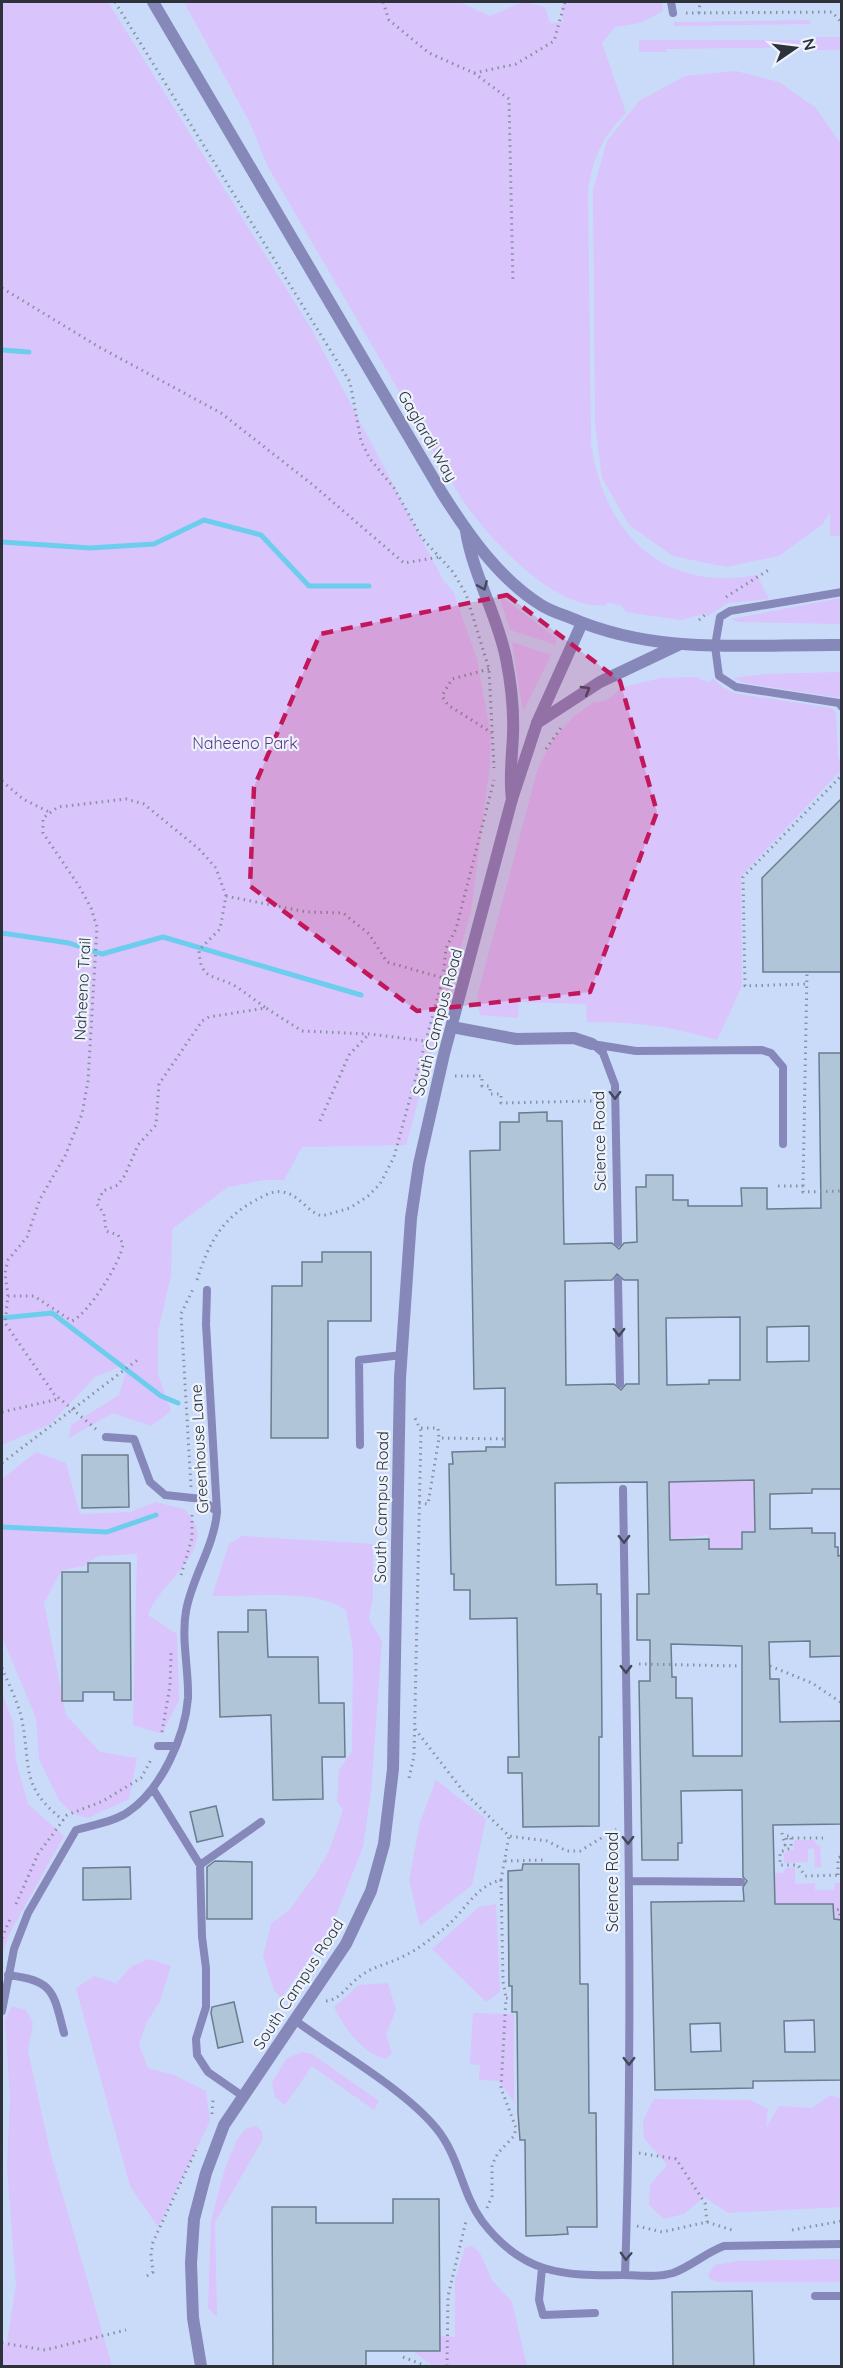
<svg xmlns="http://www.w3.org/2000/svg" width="843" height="2368" font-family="Quicksand,sans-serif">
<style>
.built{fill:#cadbf9}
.green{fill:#d9c4fb}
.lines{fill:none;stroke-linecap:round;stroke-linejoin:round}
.stream{stroke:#6dcded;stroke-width:5}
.building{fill:#b0c6d8;stroke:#687d8e;stroke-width:1.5;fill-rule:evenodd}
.path{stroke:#8791a1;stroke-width:3;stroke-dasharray:1.5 4.5;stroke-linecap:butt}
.service{stroke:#8688b9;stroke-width:8}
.minor{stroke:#8688b9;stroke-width:12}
.tertiary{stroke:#8688b9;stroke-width:12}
.oneway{stroke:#43485a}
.marked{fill:#c2185b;fill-opacity:0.2;stroke:#c2185b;stroke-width:4.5;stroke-dasharray:12 8;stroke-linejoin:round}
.labels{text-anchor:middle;stroke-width:4.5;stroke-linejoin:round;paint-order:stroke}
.street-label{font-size:16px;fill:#2d323b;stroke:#edf3fc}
.park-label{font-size:16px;fill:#5b3687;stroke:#edf3fc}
</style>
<rect width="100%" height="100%" fill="#d8e6fd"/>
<path class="built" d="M2,2H841V2366H2Z"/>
<path class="green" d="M2,2H108L312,330L443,580L453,591L477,659L491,736L490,765L471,911L406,1145L302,1147L284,1180H265L228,1187L172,1229L171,1275L158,1332V1374L171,1411L151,1426L113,1413L69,1438L71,1425L119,1395L129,1363L95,1377L50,1424L2,1445Z
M184,2H459L490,16L523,2L545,7L550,23L563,22L561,8L564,2H662L663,11L640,23L615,27L602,43L626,113C603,136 593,157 588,190L591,443C604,534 663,593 757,575L769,599L728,603L708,616L705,614L680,620L626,612L622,606L607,602L606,605C555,612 486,536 460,496L268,167L249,121Z
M810,20V24L674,26V22Z
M814,37H841V50H815L814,47L666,49V52H639V40H814Z
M736,71L779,82L816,108L841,144L842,536H830V512L823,524L779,556L726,567L673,556L629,525L602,478L595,424L593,190L607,141L639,101L685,76Z
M502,597L556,638V645L510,630L500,599Z
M841,598V624L738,622L731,619Z
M512,642L551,655L523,712Z
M841,672V698L744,683L733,678L765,674Z
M697,677L709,683L712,678L724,688L734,693L831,708L836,712L838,758L841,761V770L741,876L742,986L717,1040C670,1026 636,1022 587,1022L586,1004L519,1002L518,1018L480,1015L477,997L538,768L554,738L574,716L594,702C603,704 615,696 619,688L661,678Z
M36,1452L66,1463L80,1514L131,1512L156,1502L186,1510C189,1516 197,1524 197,1531C200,1560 157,1588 148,1615L177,1634L179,1700L162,1734L133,1725L137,1554L98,1556L84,1566L62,1570L44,1603L66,1715L100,1752L137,1758L129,1799L88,1818L73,1814L59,1800L39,1759L36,1718L2,1637V1479Z
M754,1480L755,1532H742V1549H709L708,1535L670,1540L669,1482Z
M242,1536L373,1544V1596L369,1619L382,1641L371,1792L363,1847L331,1928L281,1998L274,1990L263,1956L271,1924L290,1909L315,1875L329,1851L343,1810L337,1801L339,1770L352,1751L353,1650L346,1610C315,1588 250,1597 212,1596L229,1544Z
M2,1693L13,1722L16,1761L28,1804L64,1836L8,1936L2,1956Z
M436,1780L486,1819L472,1885L420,1926L409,1880L420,1822Z
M794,1840H814L817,1845H820L821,1867L815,1868L814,1848L808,1849V1862L784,1863V1854L787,1851L794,1850Z
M795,1867V1884L815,1883V1890H834L835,1883H841V1920L835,1919L833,1904H764L774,1873H783L786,1868Z
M496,1904L500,1992L486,2002L432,1949L479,1907Z
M149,1959L171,1966L160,2001L146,2024L139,2045L148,2068L174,2075L206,2091L210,2121L158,2227L130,2186L76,1988L94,1976L116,1983L132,1966Z
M388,1983L396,2010L386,2034L392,2054L385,2059C361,2052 345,2029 334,2007L359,1985Z
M12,2006L26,2010L33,2023L28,2051L50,2151L112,2366H2V2349L7,2341L16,2285L7,2168L10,2097L5,2020Z
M473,2013L514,2014V2102L499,2081L479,2080L480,2065L470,2064Z
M302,2052L312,2054L379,2101L374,2110L312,2066L285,2105L275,2097L272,2082L287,2058Z
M831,2095L841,2099V2207L728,2213L704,2197L684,2214L664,2219L649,2205L650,2185L667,2165L644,2138L643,2121L654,2099L750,2100L768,2109L766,2128L779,2106L812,2108Z
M256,2126L262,2131L263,2139L215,2222L217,2317L208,2308L211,2221L225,2168L237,2140L245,2129Z
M472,2246L480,2253L492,2280L512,2302L527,2366H433L407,2347L424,2334L455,2337V2280L465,2248Z
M841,2259V2282H719L711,2280L708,2275L715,2265L737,2261Z"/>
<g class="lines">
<path class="stream" d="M2,350L29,352
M2,542L90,548L154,544L204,520L261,535L309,586H369
M2,933L69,943L102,954L163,937L361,995
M2,1318L52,1313L161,1396L178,1403
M2,1527L107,1532L156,1515"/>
</g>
<path class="building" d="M842,798V972H763L762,878Z
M819,1053H842V1489H812V1493L770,1494V1529L812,1528V1533H835V1547H838V1556L842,1555V1656L810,1657V1641L769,1642L770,1679H779L780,1722L842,1721V1824L773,1825L775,1904H833L834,1919L842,1920V2080L753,2081V2088L655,2090L651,1902L744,1901L743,1887L747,1881L743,1877L742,1790L681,1791L682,1843H678V1860H642L639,1681H650V1640H637V1594H649L647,1482L555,1483L556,1585L597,1584V1594H601L602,1737H599V1826L523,1827L522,1773H508V1757H519L517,1618L470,1619V1590H454V1574H451L449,1464H453L452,1452L486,1451V1447H505V1388L474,1389L470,1151L500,1150V1122H519V1113L547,1112V1121H562L564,1244L612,1243L619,1249L624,1243L637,1242L636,1187H646V1175H673V1200H688V1206H742L741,1188H767V1209L821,1208ZM617,1274L624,1280H638L639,1384H626L621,1390L614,1384L566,1385L565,1281L612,1280ZM740,1317V1380H709V1384L667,1385L666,1318ZM809,1326V1361L767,1362V1327ZM754,1480L755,1532H742V1549H709V1539L670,1540L669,1482ZM671,1644L742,1646V1756H693L692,1698H676V1677H672ZM814,2020L815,2052H785L784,2021ZM720,2023L721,2051L691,2052L690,2024Z
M322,1252H371V1321H328V1438H271L272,1286H302V1262H322Z
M82,1455H128L129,1507L82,1508Z
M88,1563H130L131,1700H114V1692H83V1701H62V1572H88Z
M248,1610H266L268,1657H318L319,1703H344L345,1757H322L323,1799L273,1800L271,1715L220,1717L218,1632H248Z
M216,1806L223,1836L197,1842L190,1812Z
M215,1861L252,1862V1919H207V1867Z
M523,1864H579L580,1984H588L589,2113H596L597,2227H567L568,2234L553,2235L526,2236L525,2140H520L518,2113L517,2012H512V1986H509L508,1871L522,1870Z
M130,1867L131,1899L83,1900V1868Z
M234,2002L243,2042L218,2048L211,2013L212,2007Z
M393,2199H439L440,2351H366V2367H273L272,2207H316V2223H393Z
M752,2291L754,2367H673L672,2292Z"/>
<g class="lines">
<path class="path" d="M115,2L350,382L361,441L370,459L394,488L422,538L453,572L466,594L489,669L494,768
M383,2L389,20L429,53L474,73L509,99L513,283
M686,13L832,12L842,23
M699,13L700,2
M474,73L516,64L554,41L565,2
M2,288L99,347L221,413L313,485L404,563L439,557
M726,597L770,569
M699,620L707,613
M489,669L452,679L442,696L448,705L492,733
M546,749L563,725
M2,781L23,799L49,812
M226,896L307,912L343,913L369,934L387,962L443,978
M805,984L745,986L743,877L842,775
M455,1076H482V1086H490V1094H501V1103L593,1101
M320,1121L349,1055L369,1034
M778,1186H803V1192L842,1191
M803,1186L807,972
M197,1280C208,1244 222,1218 256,1200C264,1196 273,1190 283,1192C300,1195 307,1212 322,1216L350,1208L368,1196L380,1184L394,1157L443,978L446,948L456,929L494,780
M8,1296L5,1273L8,1260L27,1237L40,1199L65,1156L82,1114L88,1081L97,927L91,908L79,886L43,833V818L58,807L126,799L144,804L199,849L216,868L226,896L220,929L199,950C200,981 214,974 235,986C246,993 256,1001 266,1008
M2,1412L59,1399
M421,1428H438L439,1438L506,1439
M96,1429L54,1394L5,1323L8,1296H34L72,1321C89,1313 121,1262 123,1244L118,1235L106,1231L104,1214L97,1204L103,1191L118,1185L125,1175L138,1145L156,1125L159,1084L202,1021L209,1017L266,1008L302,1031L369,1034L425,1041
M2,1463L140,1358
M191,1487L181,1314L193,1289
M419,1503L428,1504L439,1438
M181,1575L192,1538V1511
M639,1664L742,1666
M770,1666L812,1683L842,1703
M2,1668C8,1683 17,1700 21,1716C32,1764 18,1785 63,1820
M415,1729L463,1791L509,1836L547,1841L567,1851H580L616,1829
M162,1732L170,1686L171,1653
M409,1778L414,1756L421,1431L414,1416
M782,1833L785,1845L787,1836
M787,1836H790L791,1838H823
M791,1838V1848L780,1852V1865H798L805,1876L842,1875
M505,1861L543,1860
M838,1875V1858L842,1856
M501,1880L503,1981L506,1998
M16,1904L38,1854L67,1815L103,1801L141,1778L152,1758
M840,1915L837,1910L842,1908
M2,1938L10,1919
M326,2001C340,2000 348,1985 359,1977C373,1966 389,1964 404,1956C417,1950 431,1939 442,1930C463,1915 474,1886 501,1880L509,1836
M212,2114L213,2100
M639,2153L676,2159L705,2203L707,2222
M487,2208L492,2196V2165L498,2153L514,2136L516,2128L501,2088L506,1998L512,1999
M637,2226L662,2232L707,2222L735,2231
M792,2230L842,2221
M147,2276L153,2272L151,2255L153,2242L196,2150
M2,2343L45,2350L126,2330
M403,2357L426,2366
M447,2366L448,2296L466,2221"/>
<path class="service" d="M671,2L673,13
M842,592L730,611L720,617L715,646L719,676L736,687L839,703L842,707
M592,1044L636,1051L762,1050L771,1053L783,1067V1144
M594,1045L603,1053L615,1085L618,1243
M618,1280L620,1384
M106,1437L134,1439L150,1482L165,1495L202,1499L217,1512
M360,1445L359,1360L402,1355
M623,1489C627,1751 634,2013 625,2275
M158,1746H175
M153,1789L200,1865L202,1937L206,1968V2007L196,2039L197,2055L208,2072L244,2097
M200,1865L261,1822
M629,1881L741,1882
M8,1975C54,1981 53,1991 64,2033
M2,2011L14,1949L28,1913L76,1830C92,1825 114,1822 128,1812C161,1790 185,1737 188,1698C189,1670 181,1639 186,1611C192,1577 214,1547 217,1512L206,1324L207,1290
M296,2021C338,2052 404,2089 436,2128C460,2157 461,2192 482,2221C522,2274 562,2276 623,2275C639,2275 657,2278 673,2273C692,2266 705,2253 724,2246L842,2244
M542,2268L539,2300L543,2315L595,2313
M815,2296H842"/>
<path class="minor" d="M452,1027L516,1039L574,1038L592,1044
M201,2366L193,2318L191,2263L194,2219L206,2173L224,2125L346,1944L371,1891L384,1844L393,1769L400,1378L411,1218L419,1164L444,1054L512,799L537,723L582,623"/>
<path class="tertiary" d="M153,2L442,493C468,534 499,579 541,605C550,611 561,614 571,618C658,656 748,644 842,645
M466,531C473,575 497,614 506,658C511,683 514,710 513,735C512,758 509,777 512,799
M537,723L600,682L678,645"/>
</g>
<defs><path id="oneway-chevron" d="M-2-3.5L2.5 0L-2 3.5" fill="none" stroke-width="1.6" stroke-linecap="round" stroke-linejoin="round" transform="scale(1.5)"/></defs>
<g class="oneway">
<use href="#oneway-chevron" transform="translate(483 586) rotate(67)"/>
<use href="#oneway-chevron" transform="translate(586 690) rotate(-30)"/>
<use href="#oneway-chevron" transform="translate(615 1095) rotate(89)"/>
<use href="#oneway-chevron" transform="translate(619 1332) rotate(89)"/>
<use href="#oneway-chevron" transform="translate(624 1539) rotate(89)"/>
<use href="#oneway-chevron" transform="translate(626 1669) rotate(89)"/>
<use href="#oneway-chevron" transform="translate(628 1840) rotate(89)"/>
<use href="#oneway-chevron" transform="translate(629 2061) rotate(90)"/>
<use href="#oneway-chevron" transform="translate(626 2256) rotate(92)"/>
</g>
<path class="marked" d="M507,595L620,681L657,812L590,992L417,1011L250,886L254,787L320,634Z"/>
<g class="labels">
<g class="street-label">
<text transform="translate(428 436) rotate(60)" y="6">Gaglardi Way</text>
<text transform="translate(82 989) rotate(-87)" y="6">Naheeno Trail</text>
<text transform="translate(437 1022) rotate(-75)" y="6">South Campus Road</text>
<text transform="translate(599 1141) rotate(-91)" y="6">Science Road</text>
<text transform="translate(199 1449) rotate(-93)" y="6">Greenhouse Lane</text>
<text transform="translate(381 1507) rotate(-89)" y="6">South Campus Road</text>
<text transform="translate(612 1882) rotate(-90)" y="6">Science Road</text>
<text transform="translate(298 1984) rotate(-57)" y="6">South Campus Road</text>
</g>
<g class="park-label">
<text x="245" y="749">Naheeno Park</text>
</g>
</g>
<rect width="843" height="2368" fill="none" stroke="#2d323b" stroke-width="6"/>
<g transform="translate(795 48) rotate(76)" stroke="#edf3fc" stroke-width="4.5" paint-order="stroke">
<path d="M0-4.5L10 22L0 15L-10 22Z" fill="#2d323b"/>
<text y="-9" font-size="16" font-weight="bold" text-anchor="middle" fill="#2d323b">N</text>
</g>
</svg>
